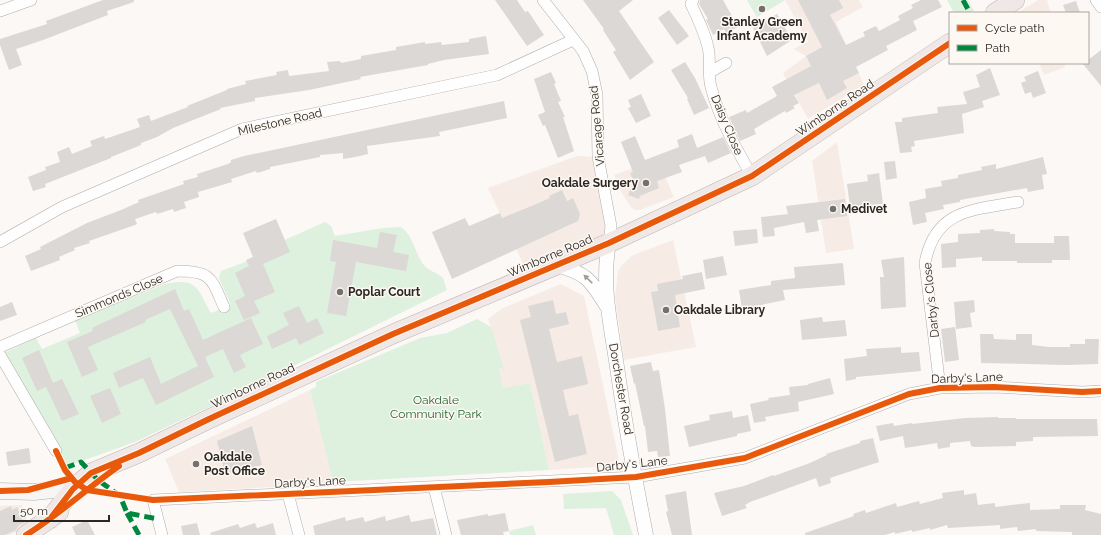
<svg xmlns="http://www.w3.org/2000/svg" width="1101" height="535" font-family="Raleway,sans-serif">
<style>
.built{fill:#f7ece5}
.green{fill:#def0de}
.building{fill:#dbd8d6}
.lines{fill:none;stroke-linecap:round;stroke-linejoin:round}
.minor-casing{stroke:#afacaa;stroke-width:12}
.tertiary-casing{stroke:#afacaa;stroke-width:15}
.secondary-casing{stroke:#afacaa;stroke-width:17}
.trunk-casing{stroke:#c0b5b3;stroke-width:20}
.minor{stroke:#fefefe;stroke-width:11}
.tertiary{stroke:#fefefe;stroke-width:14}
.secondary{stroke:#f8f5f5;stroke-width:16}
.trunk{stroke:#f0e8e7;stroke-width:19}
.quiet{stroke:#00873e;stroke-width:5;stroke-dasharray:10 5;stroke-linecap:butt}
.cycleway-casing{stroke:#fef8f3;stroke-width:8}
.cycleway{stroke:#e8590c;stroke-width:6}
.oneway{fill:#9f9d9c}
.poi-dot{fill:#73706e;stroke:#fef8f3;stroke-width:1.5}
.labels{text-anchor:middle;stroke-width:3;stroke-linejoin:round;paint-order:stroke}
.poi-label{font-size:12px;font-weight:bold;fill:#2a2724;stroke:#fef8f3;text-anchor:start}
.street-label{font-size:12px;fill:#2a2724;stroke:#fef8f3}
.park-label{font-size:12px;fill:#1c672e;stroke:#fef8f3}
</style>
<rect width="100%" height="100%" fill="#fbf8f6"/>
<path class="built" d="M747,0H859L863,7L836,22L864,85L808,119L783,73L806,56L793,49L808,42L785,0L757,17Z
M1038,0H1047L1051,13H1021L1020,11Z
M1039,63H1066L1065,67L1044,75Z
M837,142L854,249L826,253L812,161Z
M577,156L598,157L609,243L529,277L488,188Z
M658,159L674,197L640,210H634L630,206L622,193L614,175Z
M673,240L696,347L624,360L615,297L618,271L623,264L633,255Z
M561,284L584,296L619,460L613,466L549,470L530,383L503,388L499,367L504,369L488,319L503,308Z
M310,390L333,482L294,486L179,492L165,459Z
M22,505L27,521L24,528L10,535H0V506Z"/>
<path class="green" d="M747,0H785L757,17Z
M947,0H968L974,11L971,13H954Z
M325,222L331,226L335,236L383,228L401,227C414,237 414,251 423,264C428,271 437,272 443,278L447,290L239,393L135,442L65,467L0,355L36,338L42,349L80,333L75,320L165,284C199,277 197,290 211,313L231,305L219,278L221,271L283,248L280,242Z
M477,319L491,327L504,369L499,368L503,388L530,383L549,470L333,482L310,390L316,387V382L420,338L447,333Z
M612,491L621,500L633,535H614L606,508L564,509L563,494Z
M533,525L536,535H510L509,531Z"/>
<path class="building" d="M103,0H134V2L107,11L108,15L43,40L16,49L22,65L9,70L0,45V39L47,24L46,21Z
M495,0H517L525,12L528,11L544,35L527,46Z
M583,0H633L619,11L654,62L630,80L613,52L616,50L603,30L604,29Z
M700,0H723L738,27L726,33L724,29L713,35L706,20L708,19L699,4Z
M798,0H839L843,8L830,15L846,45L865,36L863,32L876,26L879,31L900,20L898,16L913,8L911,5L921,0H938L942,7L913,21L917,30L886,46L888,50L856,67L859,73L843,81L847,88L827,100L819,83L794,95L799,103L793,106L795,108L786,113L785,111L754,129L756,134L740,141L729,117L746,110L747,113L777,96L772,87L811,66L806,56L822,47Z
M1076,1L1080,13H1066L1063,5Z
M669,10L689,36L677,45L658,18Z
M777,14L792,40L767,56L753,28Z
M486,36L489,54L444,60L428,64V65L360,77L361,79L309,90L255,98V101L220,108L221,109L173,128L157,137L141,143V145L111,157V158L45,184L46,187L33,191L28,177L46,170L45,167L60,162L57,152L69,147L72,154L92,146L90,141L104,136L105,139L140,127L137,119L149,115L151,121L188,107L187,106L227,90V89L246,84L245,81L277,75L276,72L288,70L289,76L329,71L327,62L340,61L341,63L361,59V56L396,50V47L425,42V44L441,42L442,45L469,42V39Z
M1101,50V86L1083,64L1088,63V60Z
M685,62L695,78L709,108L694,115L687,99L688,98L671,70Z
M990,68L1000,95L982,101L984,107L962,114L964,133L914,141L915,146L911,147L912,152L900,153L895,122H902V118L938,113L937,107L967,104L963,92L980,87L976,75Z
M1038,71L1046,93L1033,98L1031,92L1025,94L1021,83L1026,81L1024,77Z
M551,72L556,83L554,84L561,101L558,102L565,117H563L574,151L558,158L545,125L543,126L538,115L545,112L534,79Z
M641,94L651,116L636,123L628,108L631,107L628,100Z
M504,101L507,118L439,132L440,136L367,146L368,154L355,157L343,159V153L320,155V157L270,167V169L257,173L256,171L231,179L232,182L198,192L199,197L184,202L186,208L174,212L173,209L157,214L156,212L135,219L137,224L135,225L89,241L90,243L74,248L75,250L59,257L60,260L31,271L25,256L41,249L40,247L87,223L121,210L139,202L138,200L184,184L183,181L198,177L197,174L228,164L231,162V160L244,156Z
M692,134L697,148L723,137L731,153L708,163L705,156L679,165L682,172L657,181L659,188L640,196L639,199L628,195L634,182L630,173L633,172L621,142L635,136L645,160L679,147L677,140Z
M1043,157L1047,174L1042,175L1044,189L1028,192L1027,188L960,200V202L943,205L944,209L925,213L927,222L913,225L909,202L926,198L925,189L942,186L941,181L958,178V175L982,170L981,167L996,164V169Z
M895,161L897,178L886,180L884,162Z
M879,173L883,204L850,207L847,184L868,181L867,175Z
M562,190L567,201L573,198L580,214L578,221L452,279L432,232L465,218L469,226L500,213L502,218L534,205L550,198L549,196Z
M845,199L847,216L817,220L819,231L806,233L804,222L774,228L775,236L763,237L761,217L788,214L786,206Z
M276,219L290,252L263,264L275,292L254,301L260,313L244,320L235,301L245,296L235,273L249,266L246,260L253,257L243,233Z
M757,229L758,243L735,246L733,231Z
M994,229V231L1010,232V234H1015V243H1054V236H1069L1070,260H1052V263H1017V261H982V257L956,259V267L942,268L941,244L958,242V234L980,233V230Z
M380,232L397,235L393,252L409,255L406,271L356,262L346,316L327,313L336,262L330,261L333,240L377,248Z
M723,256L727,275L706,279L703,260Z
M904,257L906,307L881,309L880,277H884L881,260Z
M843,263L845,285L783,290L785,300L742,309L739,290L771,285V281L795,278L794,267Z
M702,272L705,289L675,295L680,327L658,331L651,292L658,291L657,284L683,279L682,276Z
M175,289L184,311L189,309L203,340L251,318L263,344L240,355L246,367L234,373L223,349L205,357L214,377L156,405L143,378L119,388L113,373L150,357L161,384L198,366L170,309L145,320L146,322L88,347L98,370L82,377L67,342L93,331L92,328Z
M553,300L556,314L566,312L569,324L549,329L557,362L582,356L588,384L563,390L569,416L578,414L587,454L555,462L520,320L531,317L528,306Z
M974,300L975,312L970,313L972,327L956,329L954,302Z
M12,302L17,315L0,321V307Z
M299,306L307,323L317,318L324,333L299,345L296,338L272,349L267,336L289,325L283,313Z
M822,317L823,322L845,320L847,336L802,340L800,320Z
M955,327L959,360L945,362L941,329Z
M980,334H993L994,339L1016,340V334H1032V345L1049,347H1070V344H1085V339H1099L1098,364L1066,365L981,363Z
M901,347V353L919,352L921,371L856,377V379L846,381L844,359L867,356L866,349Z
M39,350L53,383L62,379L79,414L62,421L46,387L37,391L22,358Z
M651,362L653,371L659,370L665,409L670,456L658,457L657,451L648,452L645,426H644L635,383L634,384L630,366Z
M830,378L834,394L798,402L799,411L765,417L766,421L754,423L750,404L769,400L768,398L790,395L789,387L808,385V384Z
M110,388L121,414L102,423L90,396Z
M732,411L733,418L748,415L751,431L737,434V436L689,447L684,426L710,420L709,415Z
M998,417V418H1016V419H1097L1098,436L1033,437V441L1016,442V446L975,447L971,446L970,441L950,443V447L938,449L937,443L905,448L903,436L880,441L876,426L893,423L894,426L912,423V424L965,418Z
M252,426L262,465L225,474L217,441Z
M873,438L879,462L830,478L831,483L819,487L816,478L750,502L745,505L747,508L722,516L714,493L744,486L773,475L774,476L810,463L827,455L826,454L860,443V441Z
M29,448L31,463L8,466L6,452Z
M964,490V495L976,493L978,505L995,503V507L1030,503V510L1060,509V505H1086L1085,510L1101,514V535H1072V532L1036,531V529L1018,531L1017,527L1000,529V525L948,528L947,525L930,530V528L912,532V530L895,534V532L885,535H805V533L854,516L853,514L865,510L866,513L896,503L897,507L919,501L920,504L943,498L942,493Z
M686,491L692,535H672L666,512L668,511L665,495Z
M11,506L12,510L17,507L24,523L19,525L16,530L5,535H0V511Z
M505,513L509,531L503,532L504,535H461L457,520L488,514V516Z
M409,515L411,522L433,518L437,535H315L313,526L345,517L346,521L363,517L365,522L385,516L386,521Z
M87,520L95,535H76L72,527Z
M197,523L200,535H183L181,526Z
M255,523L257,528L273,523L276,535H211L210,533L238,524L240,528Z"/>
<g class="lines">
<defs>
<path id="minor" d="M543,0L583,51L592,71L597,95L598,157L611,226L609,243
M693,0L691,4C698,19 707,37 709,53C710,64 708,76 711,87C719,118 735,147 752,176
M1096,0L1101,7
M0,11L31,0
M710,72L726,63
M0,242L62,207L242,129L497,75L573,40
M0,347L177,271C212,271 211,278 224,307
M0,355L56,451
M940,388L925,263C935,209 973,210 1018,202
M434,487L446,535
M288,494L299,535
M162,535L153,500L636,477L745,458L909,394L940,388L994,387L1082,392L1101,391"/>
<path id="tertiary" d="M609,243C601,284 611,326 617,367C625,423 635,479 646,535
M556,265C586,273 590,279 606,305"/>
<path id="secondary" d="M0,491L34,492L82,487"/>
<path id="trunk" d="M995,13L1015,0
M50,519L73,489L91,473L139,453L209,419L393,334L609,243L752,176L950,43
M26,535L59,512"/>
</defs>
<use href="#minor" class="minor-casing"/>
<use href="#tertiary" class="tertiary-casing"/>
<use href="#secondary" class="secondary-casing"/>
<use href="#trunk" class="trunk-casing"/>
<use href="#minor" class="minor"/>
<use href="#tertiary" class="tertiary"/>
<use href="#secondary" class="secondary"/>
<use href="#trunk" class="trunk"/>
<path class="quiet" d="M963,0L970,13
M65,468L81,462L98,480L120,496L127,513L158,519
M127,513L139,535"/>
<defs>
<path id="cycleway" d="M56,451L65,470L75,482L87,490L153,500L549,482L636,477L745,458L909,394L940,388L994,387L1082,392L1101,391
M0,491L28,490L72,478
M50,519L73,489L91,473L139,453L209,419L393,334L609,243L752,176L950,43
M26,535C59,515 87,488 119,466"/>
</defs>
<use href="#cycleway" class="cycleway-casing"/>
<use href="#cycleway" class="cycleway"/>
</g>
<defs><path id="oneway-solid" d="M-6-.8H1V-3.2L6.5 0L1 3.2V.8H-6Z"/></defs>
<use class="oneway" href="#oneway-solid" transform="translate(588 279) rotate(-136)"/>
<g class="poi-dot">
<circle cx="762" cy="9" r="4"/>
<circle cx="646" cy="183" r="4"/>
<circle cx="833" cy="209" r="4"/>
<circle cx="340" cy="292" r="4"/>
<circle cx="666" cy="310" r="4"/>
<circle cx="196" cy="464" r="4"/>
</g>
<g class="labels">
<g class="poi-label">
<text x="762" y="26" text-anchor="middle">Stanley Green<tspan x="762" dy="14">Infant Academy</tspan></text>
<text x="638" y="187" text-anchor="end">Oakdale Surgery</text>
<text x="841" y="213">Medivet</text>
<text x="348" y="296">Poplar Court</text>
<text x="674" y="314">Oakdale Library</text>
<text x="204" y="461">Oakdale<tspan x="204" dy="14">Post Office</tspan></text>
</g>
<g class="street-label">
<text transform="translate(835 108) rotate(-34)" y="4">Wimborne Road</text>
<text transform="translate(280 122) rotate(-13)" y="4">Milestone Road</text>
<text transform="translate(727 125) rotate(67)" y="4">Daisy Close</text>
<text transform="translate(597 126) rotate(-95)" y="4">Vicarage Road</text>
<text transform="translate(550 256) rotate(-23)" y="4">Wimborne Road</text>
<text transform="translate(119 296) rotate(-23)" y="4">Simmonds Close</text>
<text transform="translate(931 300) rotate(-96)" y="4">Darby's Close</text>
<text transform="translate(967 378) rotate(-2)" y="4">Darby's Lane</text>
<text transform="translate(253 386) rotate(-25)" y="4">Wimborne Road</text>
<text transform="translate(621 389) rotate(80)" y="4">Dorchester Road</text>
<text transform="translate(632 464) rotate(-6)" y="4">Darby's Lane</text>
<text transform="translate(310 482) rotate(-3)" y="4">Darby's Lane</text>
</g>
<g class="park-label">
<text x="436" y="404">Oakdale<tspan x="436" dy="14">Community Park</tspan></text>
</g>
</g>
<rect x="949" y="12" width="140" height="52" fill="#fef8f3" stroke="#a9a4a0"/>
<rect x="957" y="25" width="20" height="6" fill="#e8590c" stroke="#a9a4a0"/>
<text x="985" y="32" font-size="12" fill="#2a2724">Cycle path</text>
<rect x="957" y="45" width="20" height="6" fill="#00873e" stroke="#a9a4a0"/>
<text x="985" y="52" font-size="12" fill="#2a2724">Path</text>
<path d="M14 515v6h95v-6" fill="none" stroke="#2a2724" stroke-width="2"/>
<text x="20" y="515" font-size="12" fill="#2a2724" stroke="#fef8f3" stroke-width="3" paint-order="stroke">50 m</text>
</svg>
